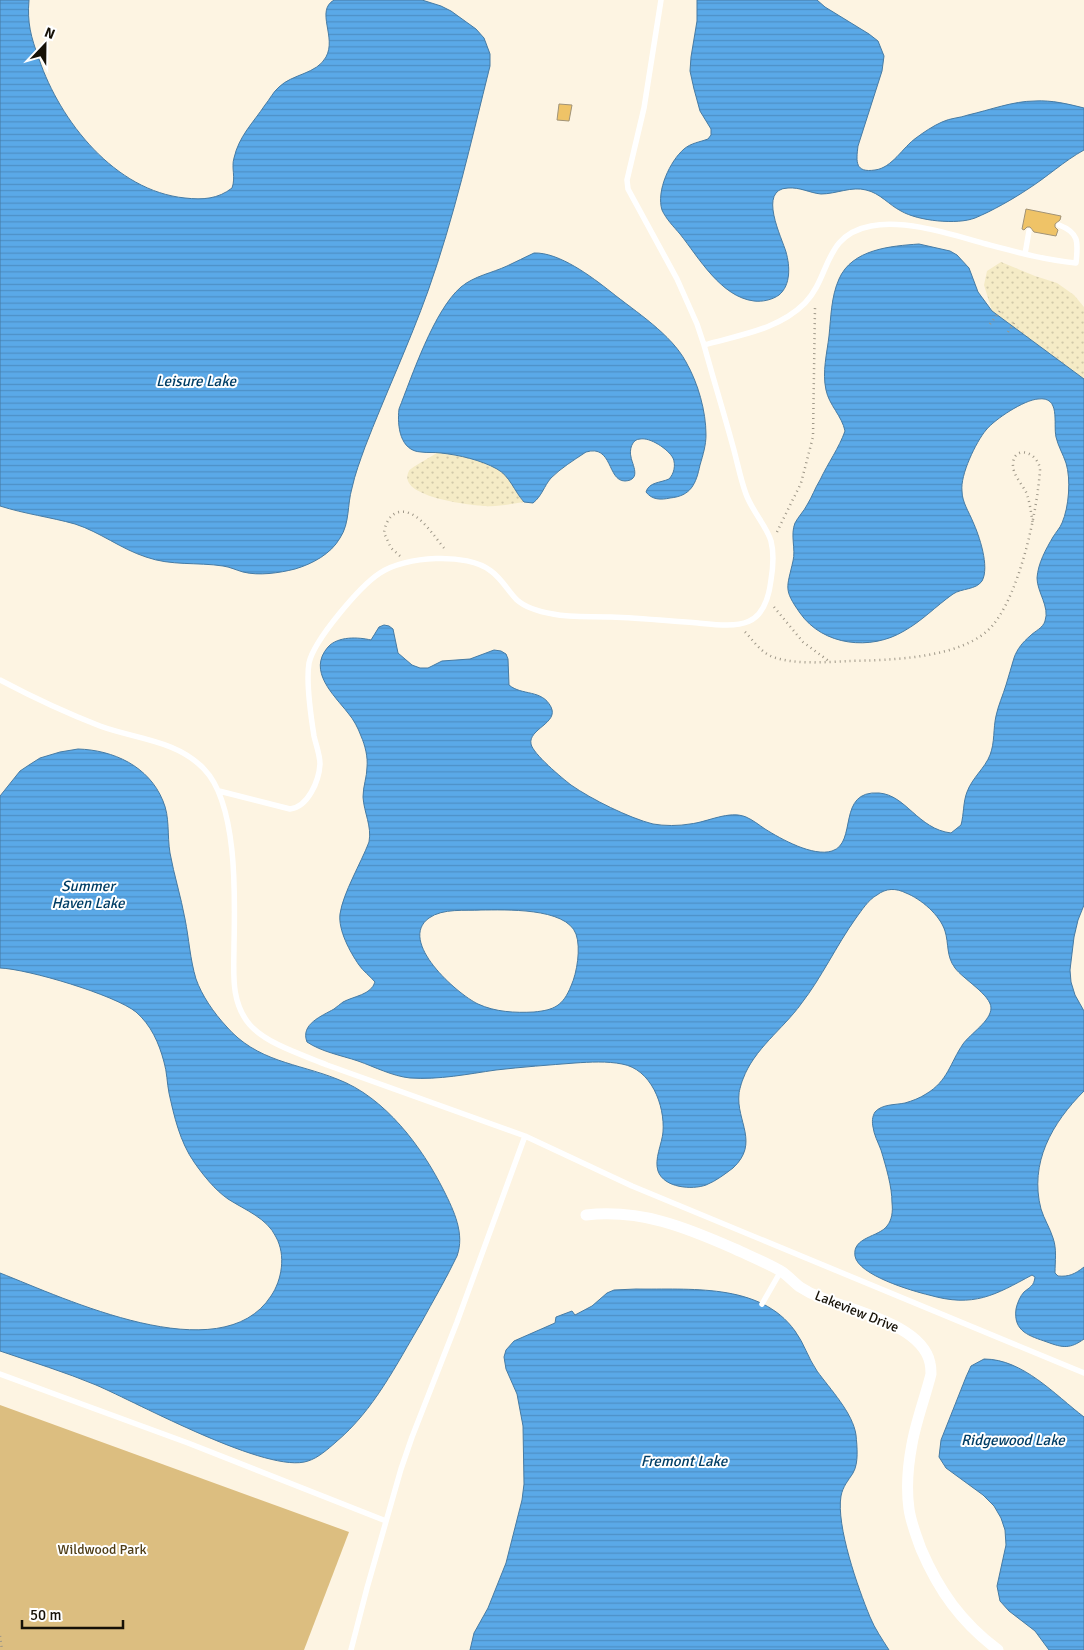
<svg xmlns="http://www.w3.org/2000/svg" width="1084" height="1650" font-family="Signika,sans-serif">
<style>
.sand{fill:url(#sand-dots)}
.park{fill:#dcbe80}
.water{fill:url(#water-rules);stroke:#467ba4;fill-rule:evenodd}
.building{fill:#efc367;stroke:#a19377}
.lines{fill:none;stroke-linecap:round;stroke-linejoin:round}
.path{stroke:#9e9788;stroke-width:2.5;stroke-dasharray:1 4;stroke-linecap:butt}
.service{stroke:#fff;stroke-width:5.5}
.minor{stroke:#fff;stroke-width:11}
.labels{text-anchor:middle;stroke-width:4;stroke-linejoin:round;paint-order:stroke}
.street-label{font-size:14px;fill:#161107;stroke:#fff}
.park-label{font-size:14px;fill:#4f3d16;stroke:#fff}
.water-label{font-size:15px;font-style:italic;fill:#003e66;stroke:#fff}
</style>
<defs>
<pattern id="sand-dots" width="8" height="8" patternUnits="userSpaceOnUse" patternTransform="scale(1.25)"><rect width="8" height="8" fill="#f5ebc6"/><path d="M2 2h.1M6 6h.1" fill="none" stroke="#d1c8a9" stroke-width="1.8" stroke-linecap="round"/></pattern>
<pattern id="water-rules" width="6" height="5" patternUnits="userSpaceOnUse" patternTransform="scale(1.25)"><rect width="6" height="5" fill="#5aa9e8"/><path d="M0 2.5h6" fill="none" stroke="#4e90c6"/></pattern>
</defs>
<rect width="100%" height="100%" fill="#fdf4e2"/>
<path class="sand" d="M1001,262L1035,276L1057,283L1074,295L1084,307V379L992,311L984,285L987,271Z
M438,452C459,455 494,461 508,478C514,486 517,495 524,502C511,504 498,507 485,506C471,505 395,497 409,471C410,468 433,456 438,452Z"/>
<path class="park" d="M0,1405L349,1532L304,1650H0Z"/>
<path class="water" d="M0,0H29C27,23 31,37 39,59C60,121 115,191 185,198C203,200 218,199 232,188C236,177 231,168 234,158C239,136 253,123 265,105C270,99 273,92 279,87C292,74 317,74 326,57C337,37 315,11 334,0H422L441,6L451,11L476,29L484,38L490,54V66C471,142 454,218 428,291C409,344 385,395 365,447C360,461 355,474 352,488C347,505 350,523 340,538C331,554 312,564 295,569C279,573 259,576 243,572C236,570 230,567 223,566C197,562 171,566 146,557C121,549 100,532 75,524C50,517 25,514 0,506Z
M697,0H817L825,7L869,34L878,41L884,56L882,71L858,146C856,162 855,173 875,170C892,168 903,147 916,138C924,132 933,126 942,122C950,118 960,118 968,115C990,110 1013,101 1035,101C1052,100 1068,104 1084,108V150C1064,161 1047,177 1028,189C1013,199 992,211 975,218C957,225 918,221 901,211C889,205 880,193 866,190C852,186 836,194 821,194C810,193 800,187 788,188C757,189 782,238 786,252C790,266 791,285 779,295C772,300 762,302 754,301C721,297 699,258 680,234C674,227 666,219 662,210C656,191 670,161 684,149C691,143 700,142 708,139L711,135V129L700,111L694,89L690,71L691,57L697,21Z
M919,244L950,251L957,255L969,268L978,292L992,311L1084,379V905L1078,920L1074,937L1070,970L1071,982L1075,995L1084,1011V1091C1052,1123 1029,1163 1041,1209C1044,1219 1050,1228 1053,1238C1057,1249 1055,1261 1055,1273L1058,1276C1069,1277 1075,1274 1084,1267V1339C1070,1349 1063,1348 1047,1342C1030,1336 1013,1332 1016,1309C1017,1304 1020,1296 1024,1292C1030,1287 1034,1286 1035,1277L1032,1275C995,1295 974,1308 929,1295C912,1291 858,1275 855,1256C852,1237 879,1237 887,1226C892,1220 893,1211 892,1203C892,1186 886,1167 881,1150C878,1142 874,1135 873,1127C872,1122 872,1117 875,1112C882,1104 895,1105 905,1103C912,1101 920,1098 926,1094C948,1081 950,1063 963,1044C970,1034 991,1021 991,1008C991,995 963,979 955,968C946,956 949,944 945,931C940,915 921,899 906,893C896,888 886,888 877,895C868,900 862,910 856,918C836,946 822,977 801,1004C783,1029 754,1049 743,1079C742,1081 739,1091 739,1094C736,1121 760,1143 733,1168C725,1174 716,1181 706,1185C692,1190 664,1188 658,1171C654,1159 662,1144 663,1132C665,1105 651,1069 622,1064C607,1061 590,1062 575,1063C549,1065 522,1067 496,1070C468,1074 439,1080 410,1078C392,1076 375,1067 358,1061C340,1055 322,1052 307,1042C300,1024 322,1016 334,1009C337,1007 340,1004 343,1002C354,996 371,995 375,982C370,976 363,971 359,965C350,952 338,930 340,914C343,893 361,863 369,842C372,826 364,813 363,797C363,786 367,777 367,767C368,757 365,745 361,736C358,728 354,720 348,713C334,695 307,671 328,647C338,636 358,637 371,640L379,627L384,625L389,626L393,629L398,653L412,665L420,668H428L442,661L470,659L494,650L501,651L506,654L508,659L509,685C522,696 542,689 551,707C559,723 528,729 531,744C533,754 562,778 571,785C591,799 629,818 653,824C664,826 679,826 690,824C708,822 729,810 746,817C753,820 759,825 765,829C781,839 813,857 832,851C858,843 836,790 879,793C906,795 918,829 951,833L961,825C964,814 963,802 967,792C972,778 985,768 990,755C995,742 993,729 996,716C998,706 1003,695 1006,685C1009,676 1011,667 1014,658C1017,649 1023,642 1030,636C1035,631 1043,628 1045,621C1050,607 1037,592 1037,578C1038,563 1046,549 1053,537C1056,532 1060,528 1062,523C1069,507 1071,479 1066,463C1063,454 1058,446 1056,437C1053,423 1061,396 1038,399C1024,400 995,419 986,430C976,442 960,475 962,491C962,502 969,512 973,522C979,535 990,567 982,581C976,590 962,588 953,594C936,606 922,621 904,631C871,651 823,646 800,613C783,589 787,588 793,561C796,549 790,535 795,523C798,517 804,511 807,505C812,497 815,488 820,480C828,463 839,448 845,431C842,416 829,405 826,390C822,372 827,353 829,336C831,317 831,297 839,279C852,249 891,246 919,244ZM481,910C504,910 566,907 576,934C581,948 577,973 571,986C563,1006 554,1010 534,1012C515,1013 495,1012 478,1004C457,994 397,941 429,918C443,908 465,911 481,910Z
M534,253C559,252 592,277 611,292C636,312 671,334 686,362C698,383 706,411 706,435C706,445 703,455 700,465C696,484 691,496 670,498C661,500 652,500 646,492C649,482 660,483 669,479C674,474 676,465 673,458C668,449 650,437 640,439C632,439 629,450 631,457C632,464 642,480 625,481C607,481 613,444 586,452C574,460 561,468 551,478C544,486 542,496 533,503L524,502C514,491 510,476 497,469C481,460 459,455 441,453C434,452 428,453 421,452C400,451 397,426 399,409C412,376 434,310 461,287C474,276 492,273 507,266C516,262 525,257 534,253Z
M78,749C113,750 149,766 163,801C170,817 167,835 170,853C174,875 181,897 185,919C189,939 190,959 196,979C202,996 214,1013 226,1026C257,1062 297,1063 337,1079C385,1097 422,1147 444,1191C454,1211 465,1234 457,1256C446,1279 433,1301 421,1323C396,1365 374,1410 336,1442C328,1449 318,1458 308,1461C269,1475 138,1403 96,1385C65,1372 32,1362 0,1351V1273C64,1298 221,1373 271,1296C282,1280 286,1255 276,1237C267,1218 245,1210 228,1199C215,1190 203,1175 194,1162C180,1142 174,1116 169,1093C167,1083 167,1072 164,1062C159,1043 151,1025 136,1012C115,995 28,969 0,968V796L20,771L29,765L40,758L60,752Z
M636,1289C688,1290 760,1282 795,1331C804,1343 808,1358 817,1371C830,1389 853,1413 856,1435C857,1446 859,1463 853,1473C848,1481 843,1486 841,1496C836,1526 858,1588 870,1617C875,1629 882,1639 889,1650H470L474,1633L488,1608L506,1563L522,1500L524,1484L523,1426L517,1394L506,1369L504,1357L506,1350L514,1341L555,1323L556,1317L572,1311L575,1315L592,1306L607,1293L614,1290Z
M984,1359C1023,1359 1055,1395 1084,1417V1650H1049L1035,1631L1009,1611L1000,1601L997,1586L1006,1545L1005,1530L1001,1518L994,1506L983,1495L946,1468L939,1457L941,1440L966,1377L971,1366Z"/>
<path class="building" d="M559,104L572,105L569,121L557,120Z
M1026,209L1061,216L1060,220L1055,224V227L1058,230L1056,236L1034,232L1030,227H1027L1024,230L1022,229Z"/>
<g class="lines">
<path class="path" d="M990,324L1000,311
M1008,332L1014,323
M777,532L801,483L813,437L815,307
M400,556L391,548L384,533C385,525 389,516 396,513C416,505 434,537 445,549
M774,607L803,642L830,662
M745,632C754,641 760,652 773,657C796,665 825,662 849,661C889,660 965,659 993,625C1020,592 1037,513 1040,470C1039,453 1015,444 1013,463C1012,474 1022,484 1026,492C1030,502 1031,513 1033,524
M0,1636L2,1650"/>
<path class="service" d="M1025,254L1029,231
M704,345C739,335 778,330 805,303C831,276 823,235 871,226C906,219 953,235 986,244C1016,252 1045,260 1076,263C1078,243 1080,233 1059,225
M0,680C32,697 66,713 100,726C135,739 177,740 204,769C238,804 235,898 234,945C234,972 230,1002 250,1025C267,1044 303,1055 327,1065L525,1136L632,1186L1084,1373
M219,791L290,809C308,807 319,781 320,764C320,755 316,745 314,736C311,717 306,681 309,663C314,640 360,586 380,573C405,556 467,552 491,571C502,579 508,591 517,600C526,608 541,612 553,614C572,618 592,616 611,617C640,618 669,621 698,623C740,627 765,630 771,580C773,568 774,553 771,541C766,525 752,511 746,494C740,478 737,460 732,443C723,410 713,378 704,345L697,324L677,279L628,189L627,180L644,108L661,0
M762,1304L781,1271
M0,1374L188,1443L386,1521
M351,1650L367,1588L401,1469L412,1437L457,1322L525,1136"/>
<path class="minor" d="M586,1215C641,1209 685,1227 735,1249C750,1256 765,1262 779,1270C787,1274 793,1282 800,1287C806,1291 814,1295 820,1297C851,1311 922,1324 930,1363C931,1367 931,1371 931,1374C925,1398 916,1421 912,1444C908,1465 906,1488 909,1509C911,1523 916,1535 921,1549C939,1591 961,1622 998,1650"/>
</g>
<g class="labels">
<g class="street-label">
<text transform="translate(857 1311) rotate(22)" y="5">Lakeview Drive</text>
</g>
<g class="park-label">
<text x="102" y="1554">Wildwood Park</text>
</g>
<g class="water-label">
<text x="196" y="386">Leisure Lake</text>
<text x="88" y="891">Summer<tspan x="88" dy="17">Haven Lake</tspan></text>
<text x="1013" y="1445">Ridgewood Lake</text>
<text x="684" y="1466">Fremont Lake</text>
</g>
</g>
<g transform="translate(45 45) rotate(22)" stroke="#ffffff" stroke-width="4" paint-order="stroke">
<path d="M0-4L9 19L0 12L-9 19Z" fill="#161107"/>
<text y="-8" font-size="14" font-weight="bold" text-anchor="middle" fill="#161107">N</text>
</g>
<path d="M22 1620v8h101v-8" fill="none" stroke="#161107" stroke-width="2.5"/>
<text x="30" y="1620" font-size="15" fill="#161107" stroke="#ffffff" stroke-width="4" paint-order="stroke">50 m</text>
</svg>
